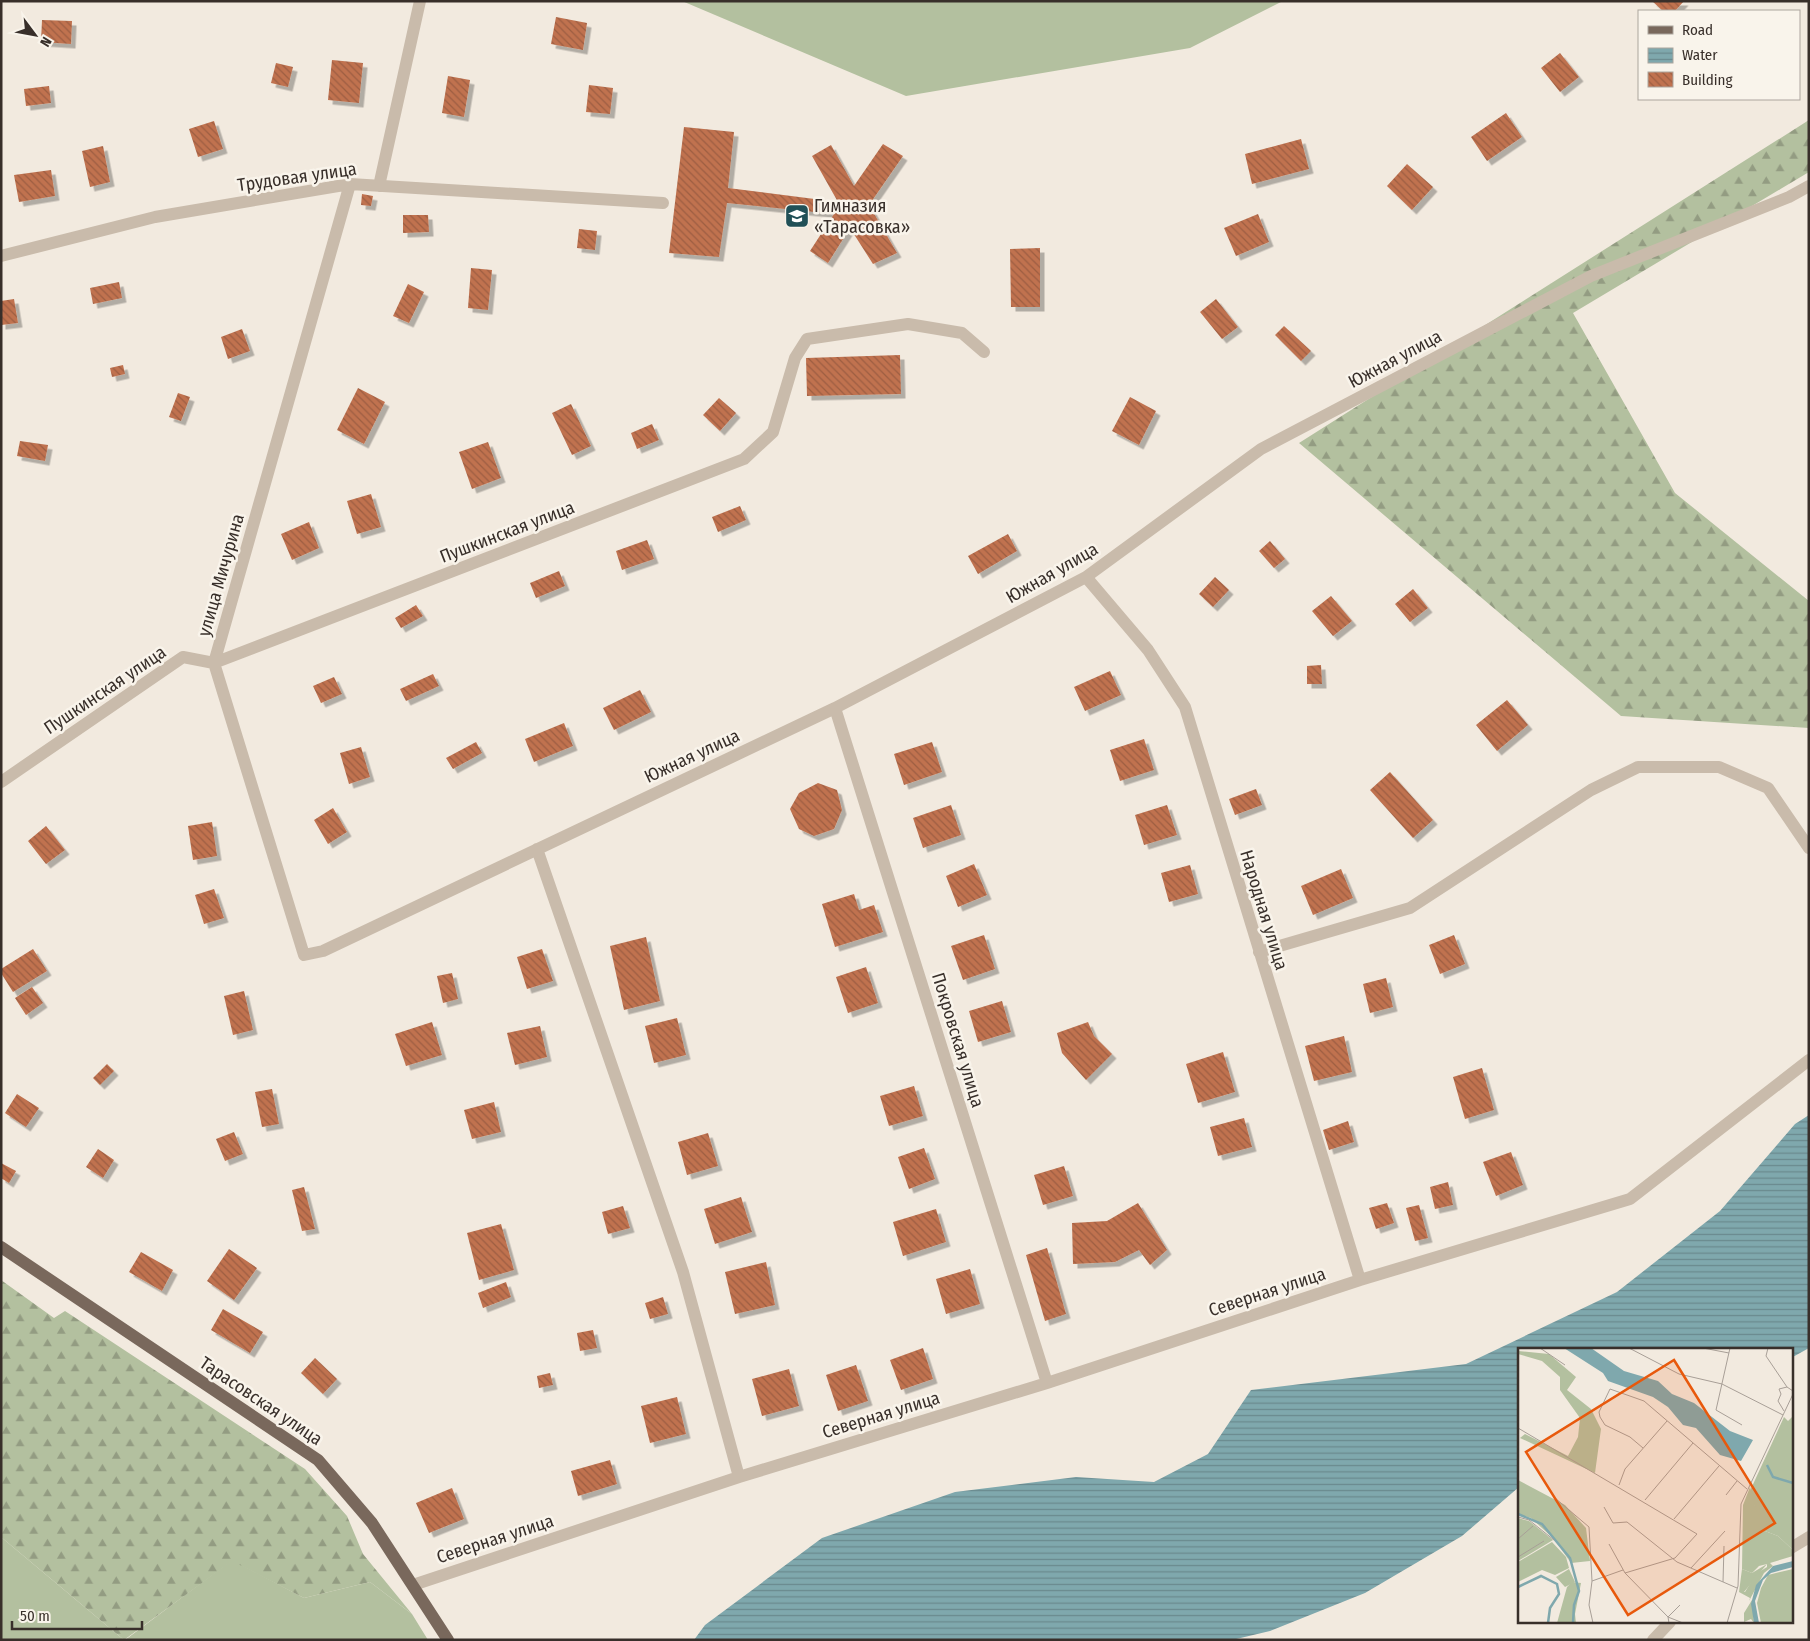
<svg xmlns="http://www.w3.org/2000/svg" width="1810" height="1641" font-family="'Fira Sans Condensed',sans-serif">
<style>
.grass{fill:#b3c09f}
.forest{fill:url(#forest-firs)}
.water{fill:url(#water-rules)}
.building{fill:url(#building-back-hatch);filter:url(#shadow)}
.lines{fill:none;stroke-linecap:round;stroke-linejoin:round}
.minor{stroke:#c9bbab;stroke-width:12}
.major{stroke:#79685c;stroke-width:12}
.labels{text-anchor:middle;stroke-width:5;stroke-linejoin:round;paint-order:stroke}
.street-label{font-size:18px;fill:#382f2a;stroke:#f9f4eb}
.poi-label{font-size:18px;fill:#382f2a;stroke:#f9f4eb;text-anchor:start}
.inset-river{fill:none;stroke:#7fa8ad;stroke-width:2.5}
.inset-road{fill:none;stroke:#a89f97;stroke-width:1}
.view{fill:#e8590c;fill-opacity:0.15;stroke:#e8590c;stroke-width:2.5}
.inset-edge{fill:none;stroke:#382f2a;stroke-width:2.5}
</style>
<defs>
<pattern id="forest-firs" width="22" height="20" patternUnits="userSpaceOnUse" patternTransform="scale(1.25)"><rect width="22" height="20" fill="#b3c09f"/><path d="M5 1l3.5 6h-7zM16 11l3.5 6h-7z" fill="#939c82"/></pattern>
<pattern id="water-rules" width="6" height="5" patternUnits="userSpaceOnUse" patternTransform="scale(1.25)"><rect width="6" height="5" fill="#7fa8ad"/><path d="M0 2.5h6" fill="none" stroke="#69898d"/></pattern>
<pattern id="building-back-hatch" width="6" height="6" patternUnits="userSpaceOnUse" patternTransform="scale(1.25)"><rect width="6" height="6" fill="#c0724f"/><path d="M-1 5l2 2M0 0l6 6M5-1l2 2" fill="none" stroke="#9d5e42"/></pattern>
<filter id="shadow"><feDropShadow dx="4.5" dy="4.5" stdDeviation="0" flood-color="#0004"/></filter>
</defs>
<rect width="100%" height="100%" fill="#f2eadf"/>
<path class="grass" d="M682,1H1283L1190,48L906,96Z
M1,1537L124,1640H1Z
M232,1560L304,1598L370,1582L412,1614L428,1640H125Z"/>
<path class="forest" d="M1809,120V172L1573,313L1675,493L1809,601V728L1621,716L1299,443Z
M1,1280L54,1318L65,1311L305,1469L347,1516L363,1554L412,1614L370,1582L304,1598L232,1561L124,1640L1,1537Z"/>
<path class="water" d="M1809,1115V1348L1791,1358V1350H1519V1487L1462,1536L1365,1593L1270,1631L1232,1640H694L705,1625L822,1538L955,1492L1076,1477L1154,1482L1208,1454L1251,1390L1466,1364L1617,1292L1720,1211L1795,1124Z"/>
<path class="building" d="M1652,1H1684L1675,11H1663Z
M556,17L587,23L583,50L551,44Z
M42,20L72,21L71,44L41,42Z
M1560,53L1579,77L1560,92L1541,68Z
M332,60L363,63L359,103L328,100Z
M276,63L293,67L288,87L271,83Z
M448,76L470,80L464,117L442,113Z
M589,85L613,88L610,114L586,112Z
M49,86L51,103L26,106L24,89Z
M1506,113L1522,137L1487,161L1471,137Z
M214,121L223,149L198,157L189,129Z
M684,127L734,132L728,188L838,202L812,156L831,145L854,186L883,144L903,156L869,205L897,253L873,264L850,228L828,263L810,251L834,214L727,203L719,257L669,253Z
M1301,139L1309,169L1252,184L1245,154Z
M103,146L110,182L90,187L82,151Z
M1407,164L1433,187L1412,210L1387,186Z
M51,170L55,196L19,202L14,175Z
M362,194L373,196L371,206L361,205Z
M1258,214L1269,242L1236,256L1224,228Z
M403,215H428L429,232L403,233Z
M579,229L597,231L595,250L577,248Z
M1040,248V307H1011L1010,249Z
M471,268L492,270L488,310L468,308Z
M119,282L122,298L93,304L90,288Z
M408,284L424,292L409,323L393,316Z
M14,299L18,323L1,325V301Z
M1216,299L1238,327L1222,339L1200,312Z
M1284,326L1311,351L1301,361L1275,335Z
M242,329L250,351L228,359L221,337Z
M900,355L901,394L807,396L806,358Z
M123,365L125,374L112,377L110,368Z
M358,388L385,402L364,444L337,430Z
M178,393L190,397L181,421L169,417Z
M1130,397L1156,411L1139,445L1112,431Z
M719,398L736,413L720,431L703,415Z
M571,404L591,446L572,455L552,413Z
M652,424L659,440L637,449L631,433Z
M20,441L48,445L45,461L17,456Z
M488,442L501,478L472,489L459,452Z
M371,494L381,527L357,534L347,501Z
M740,506L746,520L718,532L712,517Z
M309,522L319,548L292,560L281,534Z
M1008,534L1017,551L978,574L968,556Z
M647,540L654,559L622,570L616,551Z
M1270,541L1285,559L1274,568L1259,551Z
M559,571L565,586L536,598L530,583Z
M1215,577L1229,590L1213,607L1199,594Z
M1413,589L1428,608L1410,622L1395,604Z
M1331,596L1352,621L1333,636L1312,611Z
M416,605L423,616L401,628L395,618Z
M1321,665L1322,684H1307V666Z
M1110,671L1121,695L1085,711L1074,687Z
M433,674L439,686L406,701L400,689Z
M334,677L342,694L321,703L313,686Z
M640,690L651,712L614,730L603,708Z
M1507,700L1528,725L1497,751L1476,725Z
M564,723L573,746L534,762L525,739Z
M1144,739L1154,770L1120,781L1110,750Z
M476,742L482,753L453,769L446,758Z
M932,742L942,772L904,785L894,754Z
M361,747L370,777L349,784L340,753Z
M1390,772L1433,820L1413,838L1370,790Z
M818,783L837,790L842,810L834,829L814,836L799,829L790,809L799,793Z
M1256,789L1262,805L1235,815L1229,799Z
M951,805L961,835L923,848L913,818Z
M1167,805L1177,835L1144,845L1135,815Z
M333,808L347,832L328,844L314,820Z
M212,822L217,856L193,860L188,826Z
M46,826L65,850L46,864L28,841Z
M974,864L987,895L958,907L946,876Z
M1190,865L1198,894L1169,902L1161,873Z
M1341,869L1353,898L1313,915L1301,886Z
M214,889L224,918L204,924L195,895Z
M854,894L859,910L874,905L883,932L835,947L822,904Z
M984,935L995,969L963,980L951,946Z
M1454,935L1465,964L1440,974L1429,945Z
M646,937L660,1001L624,1010L610,946Z
M33,949L47,971L13,992L1,973V969Z
M542,949L553,981L527,989L517,957Z
M866,967L878,1003L848,1013L836,977Z
M452,973L458,999L443,1003L437,976Z
M1386,978L1393,1007L1370,1013L1363,984Z
M32,987L43,1003L26,1015L15,998Z
M244,991L253,1030L233,1035L224,996Z
M1002,1001L1011,1032L978,1042L969,1011Z
M677,1018L686,1055L654,1063L645,1026Z
M432,1022L442,1055L406,1066L395,1034Z
M1088,1022L1094,1036L1112,1054L1086,1080L1062,1053L1057,1033Z
M540,1026L547,1057L515,1065L507,1033Z
M1344,1036L1352,1072L1314,1081L1305,1046Z
M1223,1052L1235,1092L1198,1103L1186,1064Z
M107,1064L114,1071L100,1085L93,1078Z
M1482,1068L1494,1110L1465,1119L1453,1077Z
M914,1086L923,1116L889,1126L880,1096Z
M272,1089L279,1124L262,1127L255,1092Z
M17,1094L39,1108L26,1127L5,1113Z
M494,1102L501,1132L472,1139L464,1110Z
M1244,1118L1252,1147L1218,1156L1210,1127Z
M1348,1121L1354,1142L1329,1150L1323,1130Z
M234,1132L243,1154L225,1161L216,1139Z
M708,1133L718,1166L687,1175L678,1142Z
M924,1148L935,1179L909,1189L898,1157Z
M98,1149L114,1160L103,1178L86,1167Z
M1511,1152L1523,1185L1496,1196L1483,1162Z
M1,1163L16,1171L9,1183L1,1178Z
M1064,1166L1073,1196L1043,1205L1034,1175Z
M1448,1182L1453,1205L1435,1209L1430,1187Z
M304,1187L315,1229L302,1231L292,1190Z
M741,1197L752,1232L715,1244L704,1209Z
M1138,1203L1167,1250L1150,1265L1139,1250L1115,1262L1073,1264L1072,1223L1107,1221Z
M1387,1203L1394,1223L1376,1229L1369,1208Z
M1419,1205L1428,1238L1415,1241L1406,1208Z
M623,1206L630,1228L608,1234L602,1212Z
M936,1209L946,1242L903,1256L893,1222Z
M501,1224L514,1270L479,1280L467,1233Z
M1047,1248L1066,1314L1045,1321L1026,1255Z
M229,1249L257,1268L234,1300L207,1281Z
M141,1252L173,1270L162,1291L129,1272Z
M766,1262L775,1305L735,1314L725,1272Z
M970,1269L980,1304L946,1314L936,1279Z
M506,1282L511,1297L483,1308L478,1293Z
M663,1297L668,1314L650,1319L645,1303Z
M223,1309L263,1332L250,1353L211,1330Z
M593,1330L597,1348L580,1351L577,1333Z
M923,1348L933,1379L901,1390L890,1360Z
M315,1358L337,1379L323,1394L301,1373Z
M856,1365L868,1401L838,1411L826,1375Z
M789,1369L799,1406L762,1416L752,1379Z
M550,1373L553,1385L539,1388L537,1376Z
M677,1397L686,1434L650,1443L641,1406Z
M610,1460L617,1484L578,1496L571,1471Z
M452,1488L464,1519L429,1533L416,1503Z"/>
<g class="lines">
<path class="minor" d="M350,184L214,663L304,955L323,951L835,708L1086,577L1261,449L1591,276L1789,197L1809,186
M379,186L420,1
M1,256L155,217L350,184L663,203
M1086,577L1148,650L1185,707L1360,1280
M835,708L1047,1383
M1,782L183,657L214,663L744,459L773,432L795,358L807,339L908,324L962,333L984,352
M537,849L683,1272L739,1477
M1259,952L1410,908L1591,790L1638,767H1719L1768,788L1809,848
M1791,1548L1809,1537
M413,1585L739,1477L1047,1383L1360,1280L1630,1199L1809,1060
M1653,1640L1670,1622"/>
<path class="major" d="M1,1247L318,1460L372,1523L448,1640"/>
</g>
<defs>
<symbol id="school-square" viewBox="-11 -11 22 22"><rect x="-9" y="-9" width="18" height="18" rx="4" fill="#215057" stroke="#f9f4eb"/><path d="M0-5L7-2L0 1L-7-2ZM-4 1L0 2.5L4 1V4Q0 6-4 4Z" fill="#fff"/></symbol>
</defs>
<g fill-rule="evenodd">
<use href="#school-square" x="783" y="202" width="28" height="28"/>
</g>
<g class="labels">
<g class="street-label">
<text transform="translate(297 177) rotate(-8)" y="6">Трудовая улица</text>
<text transform="translate(1395 359) rotate(-28)" y="6">Южная улица</text>
<text transform="translate(507 532) rotate(-21)" y="6">Пушкинская улица</text>
<text transform="translate(1052 573) rotate(-30)" y="6">Южная улица</text>
<text transform="translate(221 575) rotate(-74)" y="6">улица Мичурина</text>
<text transform="translate(105 690) rotate(-34)" y="6">Пушкинская улица</text>
<text transform="translate(692 756) rotate(-25)" y="6">Южная улица</text>
<text transform="translate(1264 910) rotate(73)" y="6">Народная улица</text>
<text transform="translate(958 1040) rotate(73)" y="6">Покровская улица</text>
<text transform="translate(1267 1292) rotate(-18)" y="6">Северная улица</text>
<text transform="translate(261 1401) rotate(34)" y="6">Тарасовская улица</text>
<text transform="translate(881 1415) rotate(-17)" y="6">Северная улица</text>
<text transform="translate(495 1539) rotate(-18)" y="6">Северная улица</text>
</g>
<g class="poi-label">
<text x="814" y="212">Гимназия<tspan x="814" dy="21">«Тарасовка»</tspan></text>
</g>
</g>
<g transform="translate(1518 1348)">
<rect width="275" height="275" fill="#f2eadf"/>
<path d="M275,68V202L260,188L247,183L231,145L266,69L270,73ZM0,132L47,157L68,180L72,213L53,215L36,191L13,170L0,166ZM34,194L48,209L51,220L37,227L24,222L0,234V214ZM249,216L226,244H221L224,221L234,225ZM51,221L57,234L47,239L38,229ZM275,221V275H243L239,255L243,240L250,227ZM234,252L236,275L233,271L226,274V265Z" fill="#b3c09f"/>
<path d="M0,3L31,6L58,29L49,42L73,61L83,81L77,125L2,90L7,86L50,108L60,89L62,70L42,42V29L24,13L0,6ZM232,139L237,158L250,164L247,183L260,188L275,202V208L252,215L255,218L246,225L231,253L232,250L221,244H227L238,226L249,219V216L241,218L234,225L224,221L225,157Z" fill="#b3c09f"/>
<path d="M54,234L63,235L57,266L58,275H39L49,239Z" fill="#b3c09f"/>
<path d="M0,170L11,173L35,192L0,213Z" fill="#b3c09f"/>
<path d="M46,0H73L106,23L140,33L154,46L176,55L212,83L235,92L223,113L202,107L178,80L165,77L150,59L135,49L90,33L85,25ZM275,213V219L253,225L245,232L237,253L241,275H236L233,256L238,237L255,218Z" fill="#7fa8ad"/>
<path class="inset-river" d="M249,117L255,129L275,135M0,166L24,176L52,210L61,243L56,257L55,275M0,239L23,228L39,236L41,246L32,260L30,275"/>
<path class="inset-road" d="M22,0L47,17M111,0L161,26L204,36L265,67M185,0L211,5M212,0L198,62L224,77M250,0L248,8L269,39M266,63L260,53L263,46L261,41L269,39L275,43M0,80L179,186L157,210L107,225M125,100L112,89L87,77L82,69L81,64L92,41L126,53L229,141M101,137L107,121L149,73M208,147L219,133M37,150L71,179L74,233L71,257L75,275M127,152L175,95M86,159L95,175L109,174L159,214L219,240M0,169L11,172L36,192M156,171L201,118M0,191L15,178M91,196L107,225L150,269L151,275M0,209L26,193M173,220L207,183M74,233L105,222M205,234L206,198M150,269L162,257M150,269L165,275M209,275L220,238L223,156L275,46"/>
<path class="view" d="M156,12L257,175L110,267L8,104Z"/>
<rect width="275" height="275" class="inset-edge"/>
</g>
<rect width="1810" height="1641" fill="none" stroke="#382f2a" stroke-width="5"/>
<rect x="1638" y="10" width="162" height="90" fill="#f9f4eb" stroke="#aca59e"/>
<rect x="1648" y="26" width="25" height="8" fill="#79685c" stroke="#aca59e"/>
<text x="1682" y="35" font-size="15" fill="#382f2a">Road</text>
<rect x="1648" y="48" width="25" height="15" fill="url(#water-rules)" stroke="#aca59e"/>
<text x="1682" y="60" font-size="15" fill="#382f2a">Water</text>
<rect x="1648" y="72" width="25" height="15" fill="url(#building-back-hatch)" stroke="#aca59e"/>
<text x="1682" y="85" font-size="15" fill="#382f2a">Building</text>
<g transform="translate(35 35) rotate(122)" stroke="#f9f4eb" stroke-width="4" paint-order="stroke">
<path d="M0-4L9 19L0 12L-9 19Z" fill="#382f2a"/>
<text y="-8" font-size="14" font-weight="bold" text-anchor="middle" fill="#382f2a">N</text>
</g>
<path d="M12 1621v8h130v-8" fill="none" stroke="#382f2a" stroke-width="2.5"/>
<text x="20" y="1621" font-size="15" fill="#382f2a" stroke="#f9f4eb" stroke-width="4" paint-order="stroke">50 m</text>
</svg>
